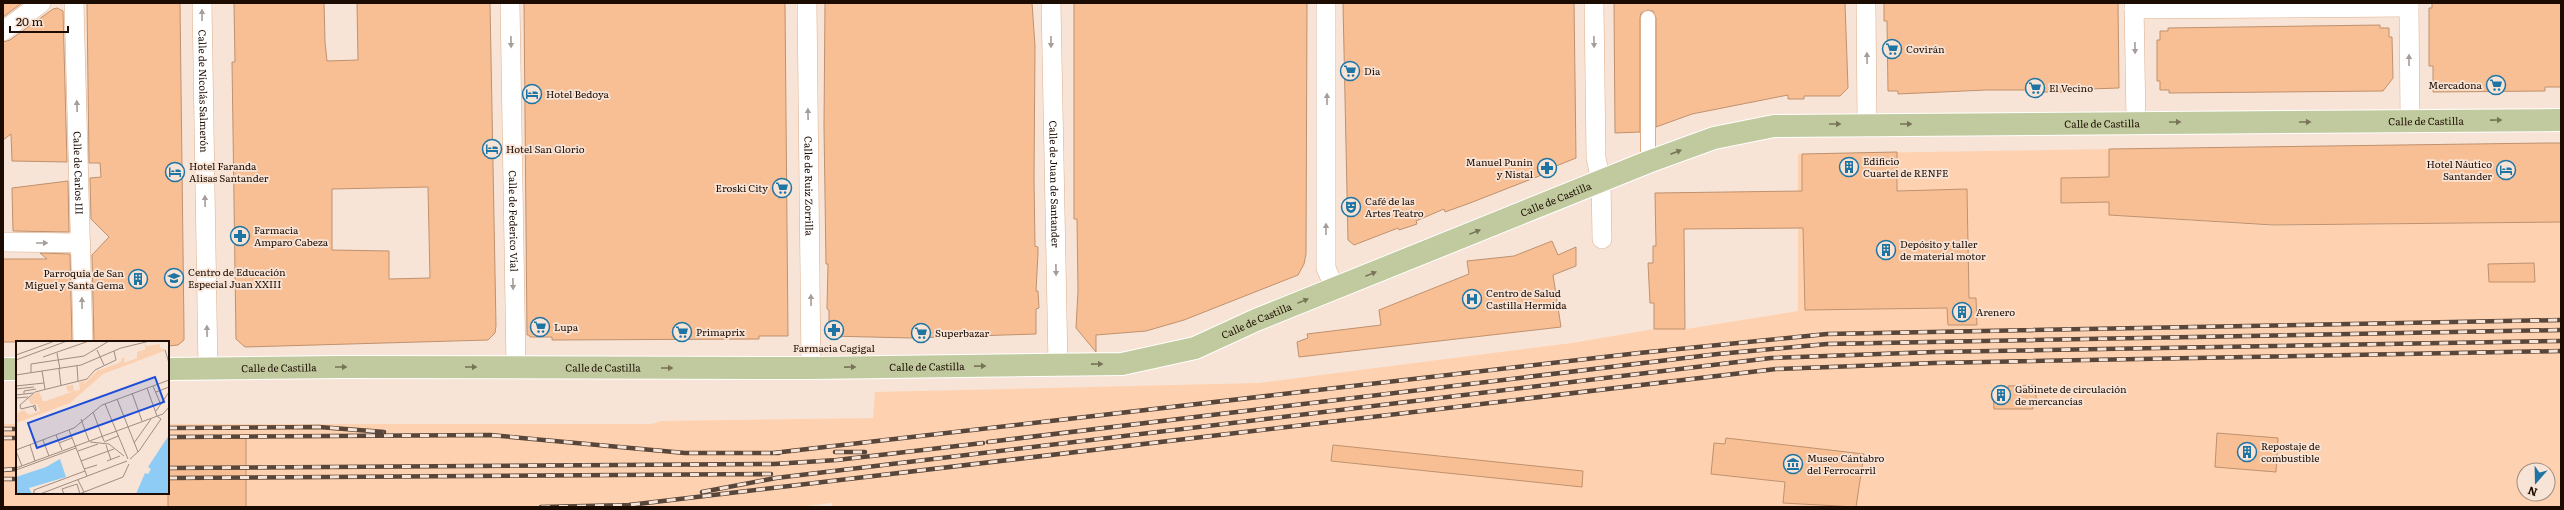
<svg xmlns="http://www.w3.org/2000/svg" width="2564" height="510" font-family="Literata,serif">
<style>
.built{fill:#fed2b0;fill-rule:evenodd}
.building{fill:#f8bf95;stroke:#bf916e;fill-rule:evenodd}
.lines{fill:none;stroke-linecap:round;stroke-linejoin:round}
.pedestrian-casing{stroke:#deae8a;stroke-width:16}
.minor-casing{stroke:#deae8a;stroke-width:20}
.primary-casing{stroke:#fff;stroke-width:24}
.pedestrian{stroke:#fff;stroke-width:14}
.minor{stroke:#fff;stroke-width:19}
.primary{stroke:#c1ca9e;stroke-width:22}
.rail-casing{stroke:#58463b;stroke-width:4.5}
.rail{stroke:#f8e4d6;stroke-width:3;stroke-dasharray:9;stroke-linecap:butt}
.oneway{fill:#a49d99}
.oneway2{fill:#777457}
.labels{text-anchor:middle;stroke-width:3.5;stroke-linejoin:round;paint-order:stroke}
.poi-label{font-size:10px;fill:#1c0b01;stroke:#f8e4d6;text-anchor:start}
.street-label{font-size:10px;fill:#1c0b01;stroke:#f8e4d6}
.inset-road{fill:none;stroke:#a08d81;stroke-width:1}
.view{fill:#1d4ed8;fill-opacity:0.15;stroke:#1d4ed8;stroke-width:2}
.inset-edge{fill:none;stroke:#1c0b01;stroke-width:2}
</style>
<rect width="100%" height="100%" fill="#f8e4d6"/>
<path class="built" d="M2109,149L2110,215L2272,226L2561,222V507H832V503L798,507H3V424H17V493H168V424H651L661,421L873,418L875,392L1258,383L1572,343L1654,329H1686L1798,311V154ZM2524,470H2548V494H2524Z"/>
<path class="building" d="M3,3H22L3,17Z
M87,3H180L184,331V340L178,345L168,346V342H94L92,255L109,237L91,219L90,178L101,177L100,163H89Z
M234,3H324L325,42L327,61L358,60L357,3H490L496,326L495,333L488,340L245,347L236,339L232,62H235ZM428,187L430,278L389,279V251L332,250V189Z
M524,3H785L788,336H759V339L552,340V337H530L529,335H527Z
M825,3H1032L1035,46L1034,178L1035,246L1038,247V253L1036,291H1038L1039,308L1036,309V334L911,338L829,336V310L827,309L828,264H826L824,126Z
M1074,3H1307L1306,254L1304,264L1298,275L1184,320L1146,331L1096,335V352L1076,328L1078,291L1077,219H1074Z
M1343,3H1574L1576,158L1551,168L1552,171L1470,203L1445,212L1444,209L1416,221L1417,224L1399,230L1398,228L1354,245L1348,240Z
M1614,3H1845L1848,88L1840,96H1804V99H1788V95L1692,114L1656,127V18L1653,11L1648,10L1641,13L1640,18V132L1615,133Z
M1884,3H2118L2119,88L2089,89V92H2026V90H1986L1898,94V91H1888L1887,21H1884Z
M2432,3H2561V87H2545V91L2433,92V66H2429V8H2432Z
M57,8L63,11L67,162L12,161L11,134L3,140V42L10,40L53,9Z
M2380,25V28H2389V37H2392L2393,78L2383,91L2169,93V90H2160V81H2157V40H2160V31H2168V28Z
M2546,143H2561V222L2273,225L2109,215V202L2061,203V178L2109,177V149Z
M1897,152V191L1967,189L1969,298H1976L1977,325H1948L1947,308L1805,310L1803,228L1684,229L1685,329H1654V303H1650L1648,263H1653V246H1656L1655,193L1802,191V154Z
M68,181L69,232L13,231L12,188Z
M1552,241L1558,255L1576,247V266L1553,275L1561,327L1299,357L1297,342L1308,338L1307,334L1381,325L1379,310L1469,274L1467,261L1514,256Z
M40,253L70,254L72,342H3V259H47Z
M2534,263L2535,282H2489L2488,264Z
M2036,385V401H2032L2033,409H1994L1993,390H2008V386Z
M2217,433L2278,438L2276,472L2215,467Z
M246,438V507H168V439Z
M1726,438L1864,454L1856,507L1783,503L1785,482L1711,474L1714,443L1725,444Z
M1333,445L1583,471L1582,487L1331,461Z"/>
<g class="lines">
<defs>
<path id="pedestrian" d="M1648,18V162"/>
<g id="minor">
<path id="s1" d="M74,3L83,342"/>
<path id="s2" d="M202,3L208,370"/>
<path id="s3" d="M510,3L516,367"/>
<path id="s4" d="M807,3L811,368"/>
<path id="s5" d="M1051,3L1058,365"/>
<path d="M1326,3V268L1335,289"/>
<path d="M1594,3L1596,158L1601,181L1602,239"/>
<path d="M1866,3L1867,124"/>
<path d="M2134,3L2136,122"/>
<path d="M2409,3L2410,122"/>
<path d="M2134,9L2409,7"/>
<path d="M3,31L41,3"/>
<path d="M3,242L81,243"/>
</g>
<g id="primary">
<path d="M3,369H17"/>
<path id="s6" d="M168,369L338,367L811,368L1122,364L1195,348L1256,320L1648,162L1714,138L1774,126L2561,120"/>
</g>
</defs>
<use href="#pedestrian" class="pedestrian-casing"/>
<use href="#minor" class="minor-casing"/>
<use href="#primary" class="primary-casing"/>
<use href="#pedestrian" class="pedestrian"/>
<use href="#minor" class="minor"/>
<use href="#primary" class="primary"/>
<defs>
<path id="rail" d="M168,428L319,427L384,432
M3,429H17
M168,437L490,435L685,453H779
M3,438H17
M988,442L1718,354L1827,344L2561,330
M835,452H865
M773,453L1639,353L1827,334L2561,320
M168,468L774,464L837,460L983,443
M3,470L17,469
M168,478L771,474
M3,479H17
M702,492L776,478L1771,358L1934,352L2561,341
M541,507L629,505L1776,369L1934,363L2561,351"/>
</defs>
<use href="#rail" class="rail-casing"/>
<use href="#rail" class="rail"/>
</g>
<defs><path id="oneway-solid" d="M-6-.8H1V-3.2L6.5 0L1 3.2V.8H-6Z"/></defs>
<g class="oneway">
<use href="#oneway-solid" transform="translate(202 15) rotate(-90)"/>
<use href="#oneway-solid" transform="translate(511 42) rotate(89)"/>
<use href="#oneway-solid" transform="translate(1051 42) rotate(90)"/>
<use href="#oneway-solid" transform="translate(1594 42) rotate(89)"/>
<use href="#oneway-solid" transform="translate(2135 48) rotate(89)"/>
<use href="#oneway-solid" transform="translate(1867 58) rotate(-91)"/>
<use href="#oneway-solid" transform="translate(2409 60) rotate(-90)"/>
<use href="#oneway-solid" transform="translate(1327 99) rotate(-90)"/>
<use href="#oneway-solid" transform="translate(77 106) rotate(-92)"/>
<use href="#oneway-solid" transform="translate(808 114) rotate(-91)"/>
<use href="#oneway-solid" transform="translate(205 201) rotate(-91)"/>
<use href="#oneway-solid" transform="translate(1326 229) rotate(-90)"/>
<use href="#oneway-solid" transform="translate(42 243)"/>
<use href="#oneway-solid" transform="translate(1056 270) rotate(89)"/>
<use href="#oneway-solid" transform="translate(513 284) rotate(89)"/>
<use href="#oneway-solid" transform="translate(811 300) rotate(-91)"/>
<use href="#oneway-solid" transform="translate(82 303) rotate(-91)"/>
<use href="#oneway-solid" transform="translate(207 331) rotate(-91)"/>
</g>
<g class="oneway2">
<use href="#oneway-solid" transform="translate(2496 120) rotate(-1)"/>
<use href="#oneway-solid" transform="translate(2175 122)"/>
<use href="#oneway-solid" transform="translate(2305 122)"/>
<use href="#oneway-solid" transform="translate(1835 124)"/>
<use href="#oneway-solid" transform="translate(1906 124)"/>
<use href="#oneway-solid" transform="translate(1676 152) rotate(-21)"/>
<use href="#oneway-solid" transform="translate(1475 232) rotate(-22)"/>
<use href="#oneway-solid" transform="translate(1371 274) rotate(-22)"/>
<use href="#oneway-solid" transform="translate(1303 301) rotate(-22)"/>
<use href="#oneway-solid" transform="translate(1097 364) rotate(-1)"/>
<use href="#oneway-solid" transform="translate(980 366) rotate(-1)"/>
<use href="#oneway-solid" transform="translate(341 367)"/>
<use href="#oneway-solid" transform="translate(471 367)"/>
<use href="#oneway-solid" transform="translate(850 367) rotate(-1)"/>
<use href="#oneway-solid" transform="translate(667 368)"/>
</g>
<defs>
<symbol id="supermarket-ring" viewBox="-11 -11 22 22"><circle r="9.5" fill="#f8e4d6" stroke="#1e75a4" stroke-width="1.5"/><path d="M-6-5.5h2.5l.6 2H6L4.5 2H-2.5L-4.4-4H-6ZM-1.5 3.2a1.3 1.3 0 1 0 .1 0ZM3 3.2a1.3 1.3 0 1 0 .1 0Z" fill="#1e75a4"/></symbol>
<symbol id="hotel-ring" viewBox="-11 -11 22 22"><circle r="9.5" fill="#f8e4d6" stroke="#1e75a4" stroke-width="1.5"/><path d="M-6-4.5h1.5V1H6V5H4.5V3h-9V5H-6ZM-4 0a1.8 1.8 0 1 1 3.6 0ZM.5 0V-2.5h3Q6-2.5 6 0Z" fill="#1e75a4"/></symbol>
<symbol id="building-ring" viewBox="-11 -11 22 22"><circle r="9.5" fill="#f8e4d6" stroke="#1e75a4" stroke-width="1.5"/><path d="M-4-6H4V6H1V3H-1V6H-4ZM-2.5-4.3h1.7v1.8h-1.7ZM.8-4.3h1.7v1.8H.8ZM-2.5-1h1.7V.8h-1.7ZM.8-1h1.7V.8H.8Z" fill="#1e75a4"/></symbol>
<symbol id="pharmacy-ring" viewBox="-11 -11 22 22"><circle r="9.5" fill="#f8e4d6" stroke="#1e75a4" stroke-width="1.5"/><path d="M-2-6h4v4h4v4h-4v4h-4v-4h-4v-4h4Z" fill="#1e75a4"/></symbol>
<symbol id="theatre-ring" viewBox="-11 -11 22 22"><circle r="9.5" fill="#f8e4d6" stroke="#1e75a4" stroke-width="1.5"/><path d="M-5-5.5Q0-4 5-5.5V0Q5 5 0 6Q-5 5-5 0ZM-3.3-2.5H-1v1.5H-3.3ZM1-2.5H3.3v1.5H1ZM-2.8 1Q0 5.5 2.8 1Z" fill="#1e75a4"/></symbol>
<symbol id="school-ring" viewBox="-11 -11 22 22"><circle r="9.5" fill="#f8e4d6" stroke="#1e75a4" stroke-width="1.5"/><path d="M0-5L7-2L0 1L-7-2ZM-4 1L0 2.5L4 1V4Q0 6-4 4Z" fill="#1e75a4"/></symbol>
<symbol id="hospital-ring" viewBox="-11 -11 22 22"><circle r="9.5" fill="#f8e4d6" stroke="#1e75a4" stroke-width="1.5"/><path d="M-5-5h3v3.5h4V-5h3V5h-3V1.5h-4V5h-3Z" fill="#1e75a4"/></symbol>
<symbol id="museum-ring" viewBox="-11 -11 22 22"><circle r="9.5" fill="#f8e4d6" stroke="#1e75a4" stroke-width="1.5"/><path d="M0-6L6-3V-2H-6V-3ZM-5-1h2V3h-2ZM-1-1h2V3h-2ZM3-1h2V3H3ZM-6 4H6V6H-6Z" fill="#1e75a4"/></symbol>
</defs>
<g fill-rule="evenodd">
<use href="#supermarket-ring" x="1881" y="38" width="22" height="22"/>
<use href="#supermarket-ring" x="1339" y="60" width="22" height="22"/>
<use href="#supermarket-ring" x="2485" y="74" width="22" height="22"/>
<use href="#supermarket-ring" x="2024" y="77" width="22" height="22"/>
<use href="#hotel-ring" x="521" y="83" width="22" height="22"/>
<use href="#hotel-ring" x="481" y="138" width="22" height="22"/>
<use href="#building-ring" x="1838" y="156" width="22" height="22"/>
<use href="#pharmacy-ring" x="1536" y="157" width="22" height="22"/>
<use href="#hotel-ring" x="2495" y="159" width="22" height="22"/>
<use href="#hotel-ring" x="164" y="161" width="22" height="22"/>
<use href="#supermarket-ring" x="771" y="177" width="22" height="22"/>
<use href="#theatre-ring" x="1340" y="196" width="22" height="22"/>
<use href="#pharmacy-ring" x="229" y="225" width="22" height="22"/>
<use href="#building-ring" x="1875" y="239" width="22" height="22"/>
<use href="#school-ring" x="163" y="267" width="22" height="22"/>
<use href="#building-ring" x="127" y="268" width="22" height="22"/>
<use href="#hospital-ring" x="1461" y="288" width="22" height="22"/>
<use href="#building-ring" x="1951" y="301" width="22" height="22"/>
<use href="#supermarket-ring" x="529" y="316" width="22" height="22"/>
<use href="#pharmacy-ring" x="823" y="319" width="22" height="22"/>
<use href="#supermarket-ring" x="671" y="321" width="22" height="22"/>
<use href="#supermarket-ring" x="910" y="322" width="22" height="22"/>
<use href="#building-ring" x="1990" y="384" width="22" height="22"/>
<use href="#building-ring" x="2236" y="441" width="22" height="22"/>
<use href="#museum-ring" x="1782" y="453" width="22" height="22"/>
</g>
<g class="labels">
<g class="poi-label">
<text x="1906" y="53">Covirán</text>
<text x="1364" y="75">Dia</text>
<text x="2482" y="89" text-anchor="end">Mercadona</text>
<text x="2049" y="92">El Vecino</text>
<text x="546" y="98">Hotel Bedoya</text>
<text x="506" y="153">Hotel San Glorio</text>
<text x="1863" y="165">Edificio<tspan x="1863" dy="12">Cuartel de RENFE</tspan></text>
<text x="1533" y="166" text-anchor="end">Manuel Punin<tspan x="1533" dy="12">y Nistal</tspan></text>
<text x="2492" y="168" text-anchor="end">Hotel Náutico<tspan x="2492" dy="12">Santander</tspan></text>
<text x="189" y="170">Hotel Faranda<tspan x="189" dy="12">Alisas Santander</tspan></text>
<text x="768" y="192" text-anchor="end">Eroski City</text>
<text x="1365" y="205">Café de las<tspan x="1365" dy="12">Artes Teatro</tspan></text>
<text x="254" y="234">Farmacia<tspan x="254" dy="12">Amparo Cabeza</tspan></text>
<text x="1900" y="248">Depósito y taller<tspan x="1900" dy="12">de material motor</tspan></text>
<text x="188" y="276">Centro de Educación<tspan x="188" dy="12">Especial Juan XXIII</tspan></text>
<text x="124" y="277" text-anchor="end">Parroquia de San<tspan x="124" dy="12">Miguel y Santa Gema</tspan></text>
<text x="1486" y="297">Centro de Salud<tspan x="1486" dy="12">Castilla Hermida</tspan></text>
<text x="1976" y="316">Arenero</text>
<text x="554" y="331">Lupa</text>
<text x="696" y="336">Primaprix</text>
<text x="935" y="337">Superbazar</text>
<text x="834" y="352" text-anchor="middle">Farmacia Cagigal</text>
<text x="2015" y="393">Gabinete de circulación<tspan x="2015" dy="12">de mercancías</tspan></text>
<text x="2261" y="450">Repostaje de<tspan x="2261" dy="12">combustible</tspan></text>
<text x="1807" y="462">Museo Cántabro<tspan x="1807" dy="12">del Ferrocarril</tspan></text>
</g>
<g class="street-label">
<text dy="4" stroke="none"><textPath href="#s2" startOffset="88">Calle de Nicolás Salmerón</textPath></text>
<text dy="4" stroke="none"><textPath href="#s6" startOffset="2302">Calle de Castilla</textPath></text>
<text dy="4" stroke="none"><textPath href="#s6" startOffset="1978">Calle de Castilla</textPath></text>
<text dy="4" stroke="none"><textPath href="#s1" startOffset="170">Calle de Carlos III</textPath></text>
<text dy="4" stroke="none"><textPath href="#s5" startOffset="181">Calle de Juan de Santander</textPath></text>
<text dy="4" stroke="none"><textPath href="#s4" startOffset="183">Calle de Ruiz Zorrilla</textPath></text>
<text dy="4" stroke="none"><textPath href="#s6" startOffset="1419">Calle de Castilla</textPath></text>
<text dy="4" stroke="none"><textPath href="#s3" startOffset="218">Calle de Federico Vial</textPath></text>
<text dy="4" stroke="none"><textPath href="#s6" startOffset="1096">Calle de Castilla</textPath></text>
<text dy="4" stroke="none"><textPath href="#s6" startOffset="759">Calle de Castilla</textPath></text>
<text dy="4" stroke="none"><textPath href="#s6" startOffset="435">Calle de Castilla</textPath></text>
<text dy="4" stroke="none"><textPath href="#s6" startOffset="111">Calle de Castilla</textPath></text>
</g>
</g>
<g transform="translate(16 341)">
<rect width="153" height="153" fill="#f8e4d6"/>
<path d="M128,2L131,5L144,3V7L149,8L148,10L87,33L54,62L0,82V73L8,69L13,74L24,70L21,63H15L12,58L18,53L23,51L27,60H30L58,50L52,51L50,45L57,44L58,50L64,49L63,41L71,39L66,43L69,42L81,30L105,21L106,17H109L108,22L121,17V11L130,8Z" fill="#fad0b1"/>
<path d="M153,94V153H120L129,132L132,133L135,128L132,126ZM44,118L50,136L13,147L16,153H0V136L30,126Z" fill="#8eccf5"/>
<path class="inset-road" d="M81,9L88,24M149,9L153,22M41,12L44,28M0,14L39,0M27,16L73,0M0,19L51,0M61,25L62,40M43,28L45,45M26,30L29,48M15,32V23L68,15L93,0M0,34L65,24L105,7L134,0M0,45L28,42M137,45L145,64M0,48L18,46M140,51L153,46M116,52L126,80M8,53V50L20,48M0,54L17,52M0,57L12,56M101,58L122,111M89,63L112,118M4,64L19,51L71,38L79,29L100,19L98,10M4,64L5,68L17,65M19,64L20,68V70L17,65ZM140,70L153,51M77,71L88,100M65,78L73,100M53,89L71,135M40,94L46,109M27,99L33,115M74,101L93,103L108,115M88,101L102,95M43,102L56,97M118,102L135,78M14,104L19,120M29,104L42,99M90,104L95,119M0,109L58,87L86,64L153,39M0,110L6,125M62,110L82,103M114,118L123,110L145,78L141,75L131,47M65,120L98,108M91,120L104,115M0,127L147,73L153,66M68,128L81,124M0,129L60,107M62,139L68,151M18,153V149L69,130M24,153L111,120M48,153L46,148L61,143L64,153M63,153L107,136L113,123"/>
<path class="view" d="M139,36L148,61L21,107L12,82Z"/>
<rect width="153" height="153" class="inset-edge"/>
</g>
<rect width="2564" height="510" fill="none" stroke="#1c0b01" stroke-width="8"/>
<g transform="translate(2536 482) rotate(200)"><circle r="19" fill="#f8e4d6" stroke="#a08d81"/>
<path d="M0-3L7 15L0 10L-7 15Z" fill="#1e75a4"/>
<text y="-6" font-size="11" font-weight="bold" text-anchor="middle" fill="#1c0b01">N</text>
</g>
<path d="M10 26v6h58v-6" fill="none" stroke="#1c0b01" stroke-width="2"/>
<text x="16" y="26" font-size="12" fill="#1c0b01" stroke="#f8e4d6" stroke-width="3" paint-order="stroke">20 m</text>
</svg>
